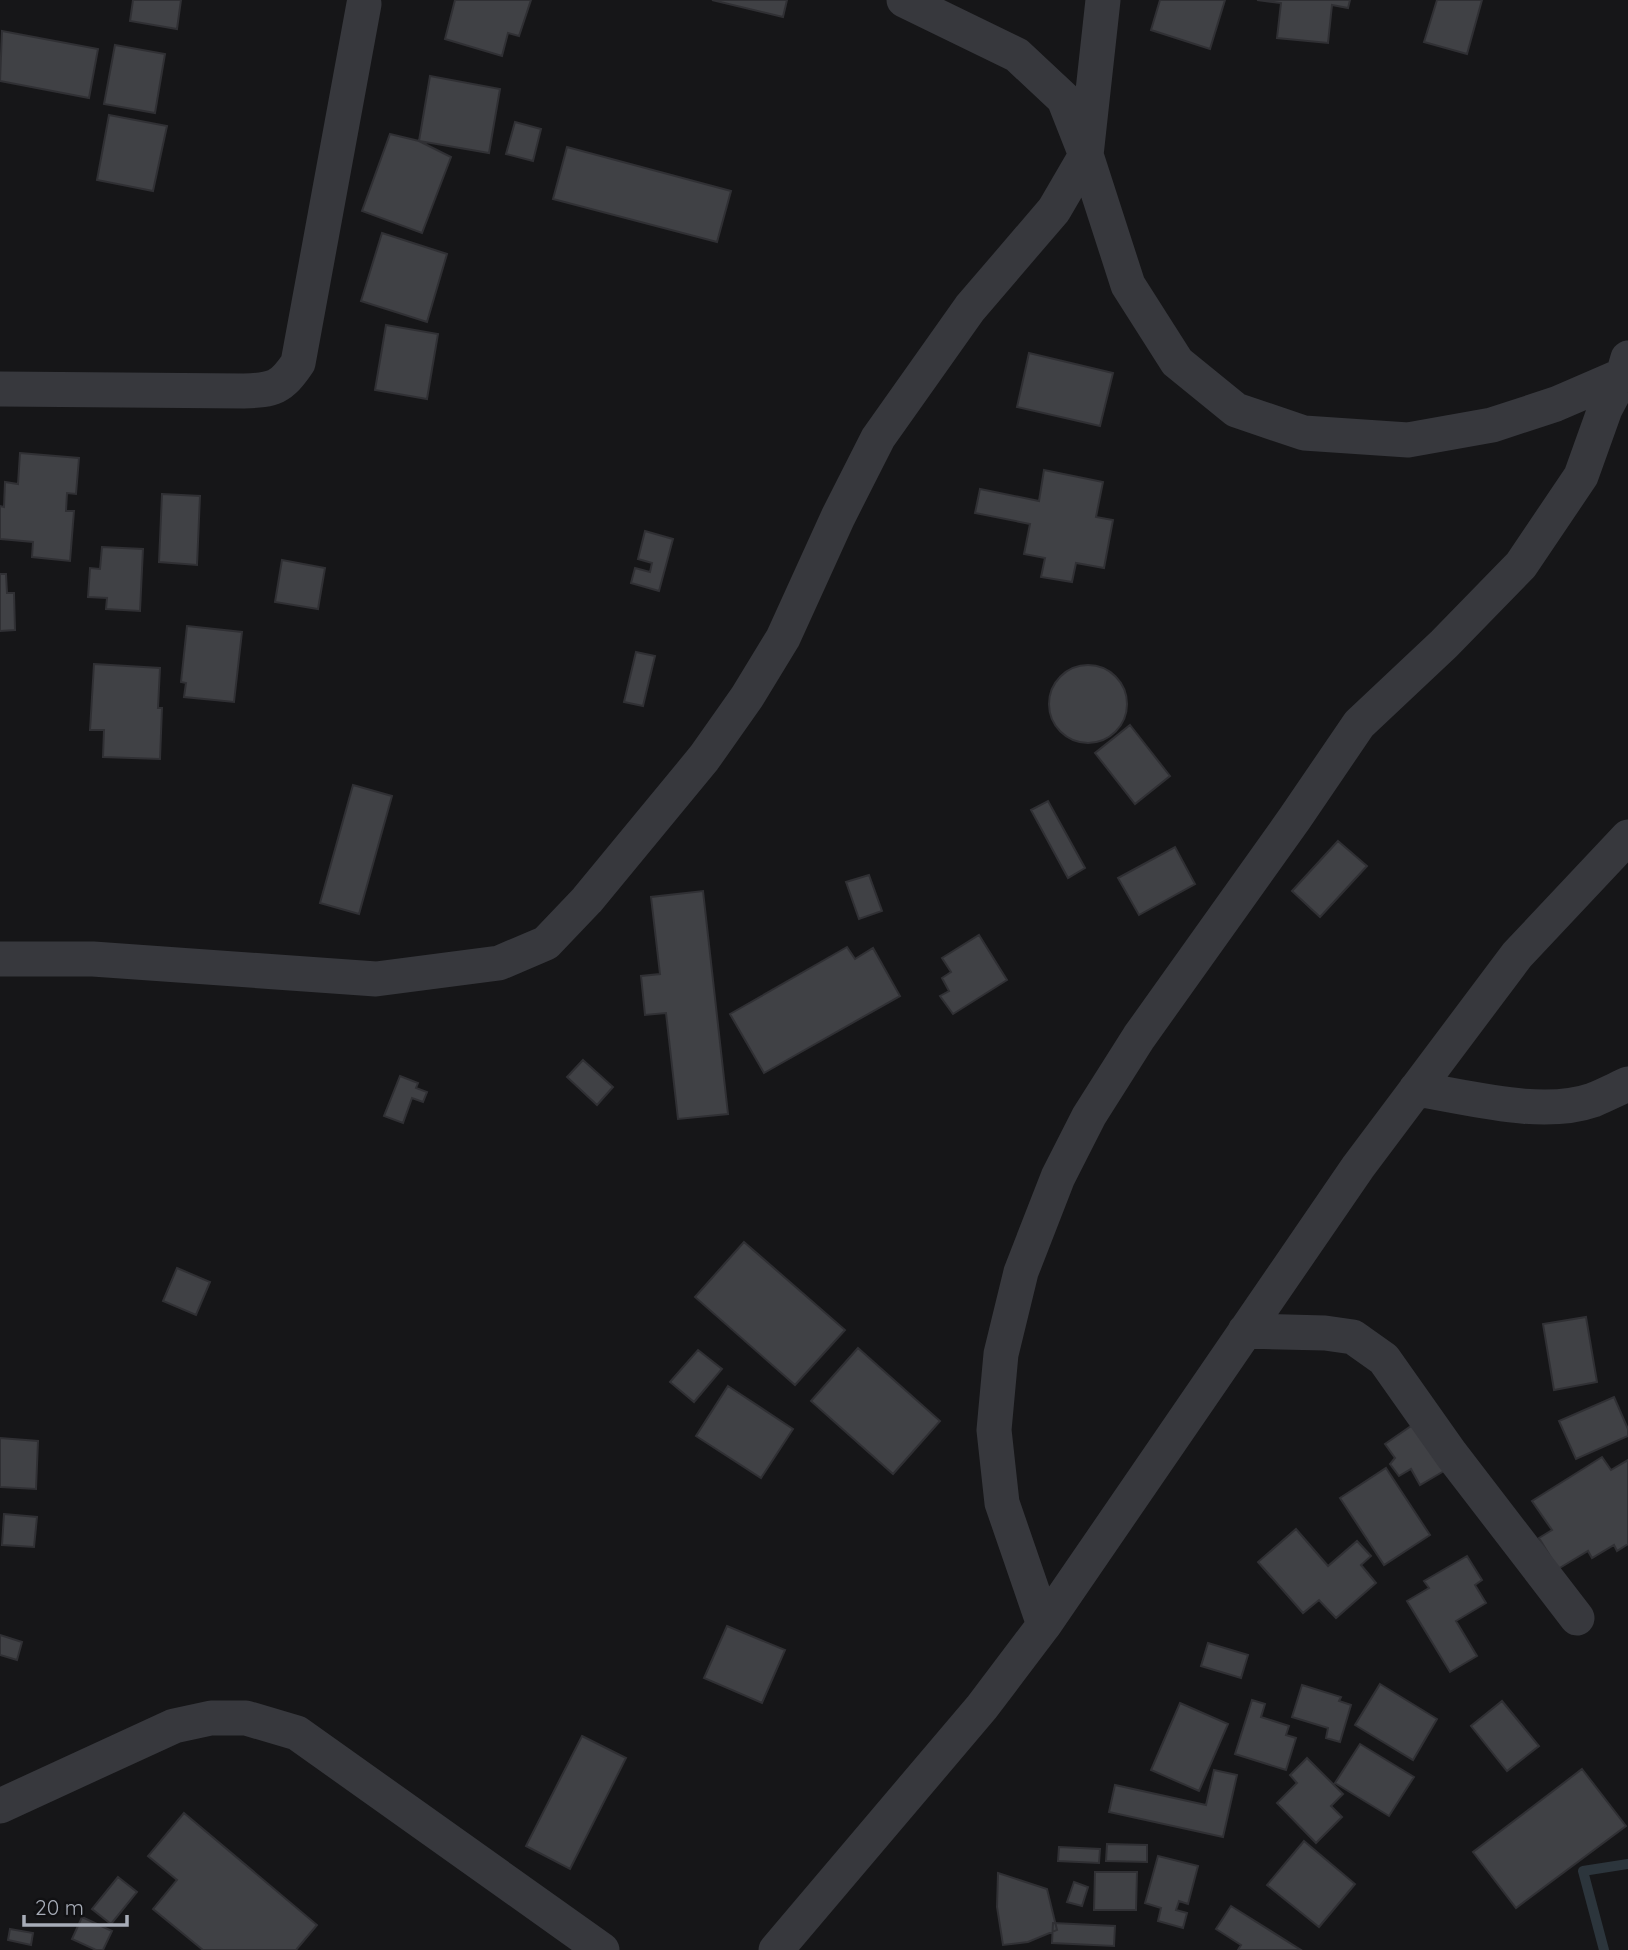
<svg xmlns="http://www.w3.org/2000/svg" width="1628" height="1950" font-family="Quicksand,sans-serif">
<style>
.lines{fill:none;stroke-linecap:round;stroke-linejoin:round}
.stream{stroke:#2c353c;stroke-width:10}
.building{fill:#404145;stroke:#303034;stroke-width:2}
.street{stroke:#37383d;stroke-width:35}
</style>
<rect width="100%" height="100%" fill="#161618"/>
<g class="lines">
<path class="stream" d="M1604,1950L1583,1871L1628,1864"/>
</g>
<path class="building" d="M133,0H181L177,29L130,21Z
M455,0H531L519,36L508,33L502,56L445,39Z
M712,0H787L783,17Z
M1160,0H1225L1210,49L1151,30Z
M1257,0H1350L1348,8L1332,5L1328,43L1277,38L1281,3Z
M1437,0H1482L1467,54L1424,42Z
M2,31L98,49L89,98L0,81Z
M115,45L165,54L155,113L104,104Z
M430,76L500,89L489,153L419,141Z
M109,115L167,126L153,191L97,180Z
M515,122L541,129L533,161L506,154Z
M390,134L419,141L451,157L422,233L362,211Z
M567,147L731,191L717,242L553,199Z
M382,233L447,254L427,322L361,301Z
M386,325L438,334L427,399L375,390Z
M1029,353L1113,373L1100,426L1017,407Z
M20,453L79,458L76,494L67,493L66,511H74L70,561L32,557L33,542L0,539V506L4,507L5,482L18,484Z
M1044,470L1103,482L1096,517L1113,520L1104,568L1076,563L1072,582L1041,577L1045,558L1024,554L1030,524L975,513L980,489L1039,501Z
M162,494L200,496L197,565L159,562Z
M645,531L673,539L659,591L631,583L635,568L650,572L652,563L638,559Z
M102,547L143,549L140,611L106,609L107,598L88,597L90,568L100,569Z
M282,560L325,568L318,609L275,602Z
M0,574H6L7,593H14L15,630L0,631Z
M187,626L242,632L234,702L184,697L186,683L181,682Z
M636,652L655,656L643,706L624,702Z
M94,664L160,668L158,708H162L160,759L103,757L104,730H90Z
M1049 704a39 39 0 1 1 78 0a39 39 0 1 1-78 0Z
M1130,725L1170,776L1135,804L1095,753Z
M353,785L392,796L359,914L320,903Z
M1048,801L1085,868L1068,878L1031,810Z
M1338,841L1367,866L1320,917L1292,891Z
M1175,847L1195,884L1139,915L1118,878Z
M869,875L882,911L859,919L846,882Z
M703,891L728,1114L678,1119L666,1013L645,1015L641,976L660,974L651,897Z
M979,935L1007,980L953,1014L940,996L949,991L942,978L951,972L942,958Z
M847,947L855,959L873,948L900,996L764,1073L730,1014Z
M583,1060L613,1087L597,1105L567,1077Z
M400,1076L418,1083L416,1088L427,1092L423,1102L412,1098L403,1123L384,1116Z
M744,1242L845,1330L795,1385L695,1297Z
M177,1268L210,1282L196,1315L163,1301Z
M1586,1317L1597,1382L1554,1390L1543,1324Z
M858,1348L940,1421L893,1474L811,1401Z
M698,1350L722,1369L694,1402L670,1382Z
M728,1386L793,1429L761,1478L696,1436Z
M1614,1397L1628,1429V1436L1576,1459L1559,1421Z
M1414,1424L1444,1471L1420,1485L1411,1469L1399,1476L1390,1464L1395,1458L1385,1444Z
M0,1438L38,1441L36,1489L0,1487Z
M1602,1457L1611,1470L1628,1460V1544L1617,1551L1614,1545L1592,1558L1588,1551L1558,1569L1539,1538L1552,1530L1532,1501Z
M1386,1468L1430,1535L1384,1565L1340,1498Z
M4,1514L37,1517L34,1547L2,1545Z
M1296,1529L1328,1566L1357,1541L1371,1556L1361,1565L1376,1583L1336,1618L1319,1600L1303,1613L1258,1562Z
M1467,1556L1482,1580L1475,1585L1486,1603L1456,1621L1477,1656L1450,1672L1407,1601L1429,1588L1424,1581Z
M727,1626L785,1650L762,1703L704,1678Z
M0,1635L22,1642L17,1660L0,1655Z
M1208,1643L1248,1655L1241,1678L1201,1666Z
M1380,1684L1437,1719L1413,1760L1355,1725Z
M1302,1685L1341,1697L1339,1701L1351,1705L1340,1742L1326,1738L1328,1728L1292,1717Z
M1252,1700L1265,1704L1261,1717L1289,1726L1286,1735L1296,1738L1286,1770L1235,1754Z
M1502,1701L1539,1746L1507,1771L1471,1726Z
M1180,1703L1228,1724L1199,1791L1151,1770Z
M582,1736L626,1758L570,1869L526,1846Z
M1360,1744L1414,1777L1389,1816L1335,1783Z
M1307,1758L1343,1794L1331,1806L1342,1817L1316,1843L1277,1803L1297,1783L1290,1775Z
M1582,1769L1626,1826L1516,1908L1473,1852Z
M1214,1770L1237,1775L1223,1837L1109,1812L1115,1785L1206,1805Z
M184,1813L317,1925L296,1950H203L153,1909L177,1880L148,1856Z
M1304,1841L1355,1884L1319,1927L1267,1885Z
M1107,1844L1147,1845V1862L1106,1861Z
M1059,1847L1100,1849L1099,1863L1058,1861Z
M1158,1856L1198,1866L1188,1904L1179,1901L1176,1910L1187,1913L1183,1928L1158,1921L1161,1908L1145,1903Z
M1095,1872H1137L1136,1910H1094Z
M998,1873L1047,1889L1057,1930L1028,1942L1003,1945L997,1907Z
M118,1877L137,1892L111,1924L92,1909Z
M1074,1882L1088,1887L1082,1906L1067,1902Z
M1231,1906L1301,1950H1238L1241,1945L1216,1929Z
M82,1917L112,1931L103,1950H96L72,1939Z
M1053,1923L1115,1926L1114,1946L1052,1943Z
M10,1929L33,1933L31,1945L8,1940Z"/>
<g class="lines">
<path class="street" d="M904,0L1017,55L1064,99L1086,155L1128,285L1177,362L1236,410L1304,433L1408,440L1492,425L1556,404L1623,375
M0,389L244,391C274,390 281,388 298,363L364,4
M0,959H93L376,979L499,963L546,943L587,900L704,758L747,697L783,638L838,517L878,438L970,308L1054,210L1086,155L1103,0
M1416,1089C1468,1097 1542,1118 1593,1100C1605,1095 1617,1089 1628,1084
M1245,1331L1325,1333L1353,1337L1384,1359L1451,1454L1577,1618
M1044,1625L1002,1503L994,1430L1001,1354L1021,1272L1058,1177L1089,1116L1139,1037L1295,818L1359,724L1444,644L1521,565L1581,476L1605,409L1623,375L1628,358
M0,1806L174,1726L211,1718H246L297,1733L602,1950
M776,1950L982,1707L1044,1625L1358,1167L1517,955L1628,837"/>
</g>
<path d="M24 1915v10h103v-10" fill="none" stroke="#a8adb8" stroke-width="3.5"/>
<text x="35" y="1915" font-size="21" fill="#a8adb8" stroke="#111113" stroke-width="5" paint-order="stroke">20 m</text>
</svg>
